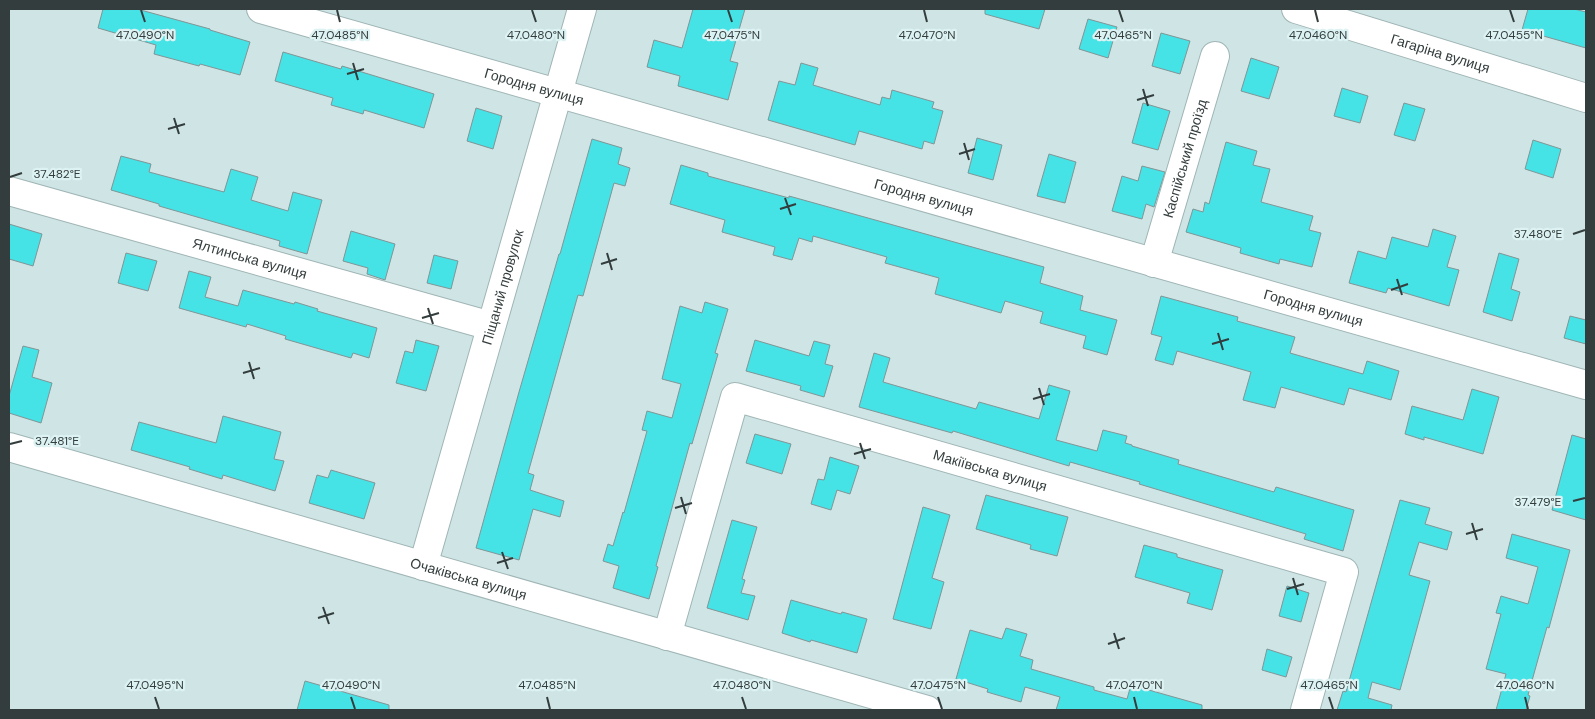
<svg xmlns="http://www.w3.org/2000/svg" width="1595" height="719" font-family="'DM Sans',sans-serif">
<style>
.building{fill:#45e2e6;stroke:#819596}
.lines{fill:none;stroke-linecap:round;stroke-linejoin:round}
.minor-casing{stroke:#a0b5b5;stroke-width:30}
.minor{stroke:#fff;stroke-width:28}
.ticks{fill:none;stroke:#343d3d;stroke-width:2}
.labels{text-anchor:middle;stroke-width:4.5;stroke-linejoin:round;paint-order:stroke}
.street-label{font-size:14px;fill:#343d3d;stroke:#dcf2f3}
.ticks-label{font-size:12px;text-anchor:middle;fill:#343d3d;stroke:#dcf2f3;stroke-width:4.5;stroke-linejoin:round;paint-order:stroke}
</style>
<rect width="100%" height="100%" fill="#cfe5e5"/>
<path class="building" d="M103,9H137L210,29V30L250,42L240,75L200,64L199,66L154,54L156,45L98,28Z
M693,9H745L730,61L738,63L728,100L678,86L680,76L647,67L654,40L682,48Z
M985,9H1045L1039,29L985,14Z
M1528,9H1574L1586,12V48L1522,30Z
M1088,19L1117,27L1108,58L1079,49Z
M1161,33L1190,41L1180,74L1152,66Z
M283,52L341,69L342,66L434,94L424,128L364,110L363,114L331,105L333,98L275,81Z
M1251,58L1279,67L1269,99L1241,91Z
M801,63L818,68L813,85L880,105L882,97L890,99L892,90L934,102L932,108L943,111L934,144L924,141L922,149L859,131L855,145L768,120L779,81L795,85Z
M1342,88L1368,96L1360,123L1334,116Z
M1143,103L1170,111L1158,150L1132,143Z
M1404,103L1425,109L1415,141L1394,135Z
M476,108L502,116L493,149L467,141Z
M977,138L1002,145L993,180L968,173Z
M592,139L622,148L618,164L630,168L625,186L614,183L583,296L578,295L528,473L534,475L530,490L564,501L560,517L533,509L519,560L476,548L519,392L559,254H560Z
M1533,140L1561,149L1553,178L1525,169Z
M1226,142L1257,151L1253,165L1270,169L1261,202L1313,216L1309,230L1321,233L1312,267L1280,259L1279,264L1240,253L1241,248L1186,232L1193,209L1203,212L1205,202L1209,204Z
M1049,154L1076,162L1065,203L1037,196Z
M121,156L151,164L149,172L224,192L231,169L258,177L251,200L288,211L293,192L322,200L307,254L279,246L280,241L159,206V204L111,190Z
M681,165L708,173V176L789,198V196L1044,267L1040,283L1083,296L1080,310L1117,320L1107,355L1083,348L1086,336L1040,323L1043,312L1005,301L1001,313L935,294L939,278L885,263L887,257L813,236L812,242L799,238L792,260L773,255L775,247L722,232L725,220L670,204Z
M1142,166L1165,172L1154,207L1146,204L1142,219L1112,211L1122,176L1138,181Z
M9,224L42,234L33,266L9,259Z
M1433,229L1456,236L1447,267L1459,270L1449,306L1388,288L1386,293L1349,283L1358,251L1386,259L1392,237L1428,247Z
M351,231L395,244L385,280L367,274L368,268L343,261Z
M126,253L157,261L148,291L118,283Z
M1499,253L1519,259L1511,289L1520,292L1512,321L1483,312Z
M434,255L458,261L451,289L427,283Z
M189,271L211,277L205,297L238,306L243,290L294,304L295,302L318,309L317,311L377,328L369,358L353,353L351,358L285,339L286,336L247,324L246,327L179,308Z
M1161,296L1238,317L1237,321L1295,337L1290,353L1363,374L1367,361L1399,371L1391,400L1349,388L1344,405L1281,387L1275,408L1243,400L1251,372L1177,351L1173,365L1155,360L1162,337L1151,334Z
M705,302L728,309L715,353L718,354L692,444L690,443L670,515L656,566L658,567L649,599L613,588L619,566L603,561L608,544L613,546L623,512L624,513L647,431L642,430L647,411L672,418L681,384L662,379L680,306L702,313Z
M1570,316L1586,320V344L1564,338Z
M416,340L439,346L426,391L396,383L405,351L413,353Z
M755,340L809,356L814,341L830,345L825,364L833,366L824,397L800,390L801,386L746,371Z
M23,346L39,350L32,377L52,383L41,423L9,413V396Z
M874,353L890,358L883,382L976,409L979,402L1039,419L1049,385L1070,391L1056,440L1097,451L1103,430L1127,436L1125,443L1132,445V446L1179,460L1178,464L1274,492L1276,487L1354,510L1343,551L1304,539L1306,534L1139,484L1140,482L1070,462L1069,466L953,431L952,433L859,407Z
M1472,389L1499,397L1483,454L1424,437V440L1405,434L1412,406L1463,420Z
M223,416L281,432L274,459L284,461L275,491L223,475L222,479L189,469L190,467L131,450L139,422L216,443Z
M755,434L791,444L782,474L746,463Z
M1572,435L1586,439V520L1552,510Z
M830,457L859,466L850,494L837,490L831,510L811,504L818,479L824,480Z
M331,470L375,483L364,519L309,503L317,475L328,478Z
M986,495L1068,517L1057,556L1030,549L1031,545L976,529Z
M1400,500L1430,508L1425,524L1452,532L1447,550L1419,542L1409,575L1430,581L1400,690L1372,682L1368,698L1392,705L1391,710H1337L1343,691L1346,692Z
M923,507L950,515L932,578L944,582L931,629L893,619Z
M732,520L757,527L742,579L745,580L741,593L755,596L748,620L707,608Z
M1512,534L1570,550L1549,628L1547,627L1528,695L1530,696L1526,710H1496L1506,674L1486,669L1501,614L1496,613L1501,596L1528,604L1538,567L1506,558Z
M1144,545L1177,554V557L1223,570L1212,610L1187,603L1190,593L1135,577Z
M1287,586L1309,593L1301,622L1279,616Z
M791,600L841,614L842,612L867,619L857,653L811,640L810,642L782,633Z
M1006,628L1027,634L1020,656L1033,660L1031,669L1094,687V690L1127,699L1131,685L1202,705V710H1056L1060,697L1025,687L1021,702L987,692L988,689L956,679L970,630L1002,639Z
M1267,649L1292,657L1286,677L1262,670Z
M305,681L389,705V710H297Z"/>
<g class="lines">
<defs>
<g id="minor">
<path id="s1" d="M261,9L1586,385"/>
<path id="s2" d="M1296,9L1586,98"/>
<path id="s3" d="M9,191L491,326"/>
<path id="s4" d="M1154,263L1215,56"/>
<path id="s5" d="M9,447L927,710"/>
<path id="s6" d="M423,566L582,9"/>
<path id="s7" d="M667,636L735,397L1344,572L1305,710"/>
</g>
</defs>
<use href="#minor" class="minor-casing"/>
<use href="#minor" class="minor"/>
</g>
<path class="ticks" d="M141,10L145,22M337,10L340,22M532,10L536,22M728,10L732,22M924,10L927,22M1119,10L1123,22M1315,10L1318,22M1510,10L1514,22M353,63L358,80M347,74L364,69M1143,89L1148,106M1137,100L1154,95M174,118L179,134M168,129L185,124M964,143L969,160M959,154L975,149M10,177L22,173M785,198L791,215M780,209L796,204M1573,234L1585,230M607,253L612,270M601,264L617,259M1397,279L1402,295M1391,290L1408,284M428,308L433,324M422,318L439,313M1218,333L1223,350M1212,344L1229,339M249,362L254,379M243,373L260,368M1039,388L1044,405M1033,399L1050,394M860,443L865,459M10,444L22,441M854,454L871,449M681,497L686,514M1573,501L1585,498M675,508L692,503M1472,523L1477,540M1466,534L1483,529M502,552L508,569M497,563L513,558M1293,578L1298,595M1287,589L1304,584M323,607L329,624M318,618L334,613M1114,633L1119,649M1108,644L1125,638M155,697L159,709M351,697L355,709M547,697L550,709M742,697L746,709M938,697L942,709M1134,697L1137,709M1329,697L1333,709M1525,697L1528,709"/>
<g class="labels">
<g class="street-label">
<text dy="5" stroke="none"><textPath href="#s2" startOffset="151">Гагаріна вулиця</textPath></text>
<text dy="5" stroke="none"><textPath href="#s1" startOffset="284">Городня вулиця</textPath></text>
<text dy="5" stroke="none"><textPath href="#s4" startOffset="109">Каспійський проїзд</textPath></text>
<text dy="5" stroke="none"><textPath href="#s1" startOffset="689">Городня вулиця</textPath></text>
<text dy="5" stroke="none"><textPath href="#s3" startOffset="250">Ялтинська вулиця</textPath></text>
<text dy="5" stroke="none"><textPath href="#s6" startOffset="290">Піщаний провулок</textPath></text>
<text dy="5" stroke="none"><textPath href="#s1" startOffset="1094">Городня вулиця</textPath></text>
<text dy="5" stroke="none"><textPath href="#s7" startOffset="514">Макіївська вулиця</textPath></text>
<text dy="5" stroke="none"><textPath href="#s5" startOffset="478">Очаківська вулиця</textPath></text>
</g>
</g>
<g class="ticks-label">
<text x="145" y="39">47.0490°N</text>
<text x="340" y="39">47.0485°N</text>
<text x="536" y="39">47.0480°N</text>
<text x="732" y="39">47.0475°N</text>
<text x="927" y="39">47.0470°N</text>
<text x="1123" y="39">47.0465°N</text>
<text x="1318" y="39">47.0460°N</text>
<text x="1514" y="39">47.0455°N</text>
<text x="57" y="178">37.482°E</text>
<text x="1538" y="238">37.480°E</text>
<text x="57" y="445">37.481°E</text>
<text x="1538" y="506">37.479°E</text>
<text x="155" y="689">47.0495°N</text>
<text x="351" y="689">47.0490°N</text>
<text x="547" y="689">47.0485°N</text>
<text x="742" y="689">47.0480°N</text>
<text x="938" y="689">47.0475°N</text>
<text x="1134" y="689">47.0470°N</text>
<text x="1329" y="689">47.0465°N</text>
<text x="1525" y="689">47.0460°N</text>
</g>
<rect width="1595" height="719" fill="none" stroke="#343d3d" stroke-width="20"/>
</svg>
